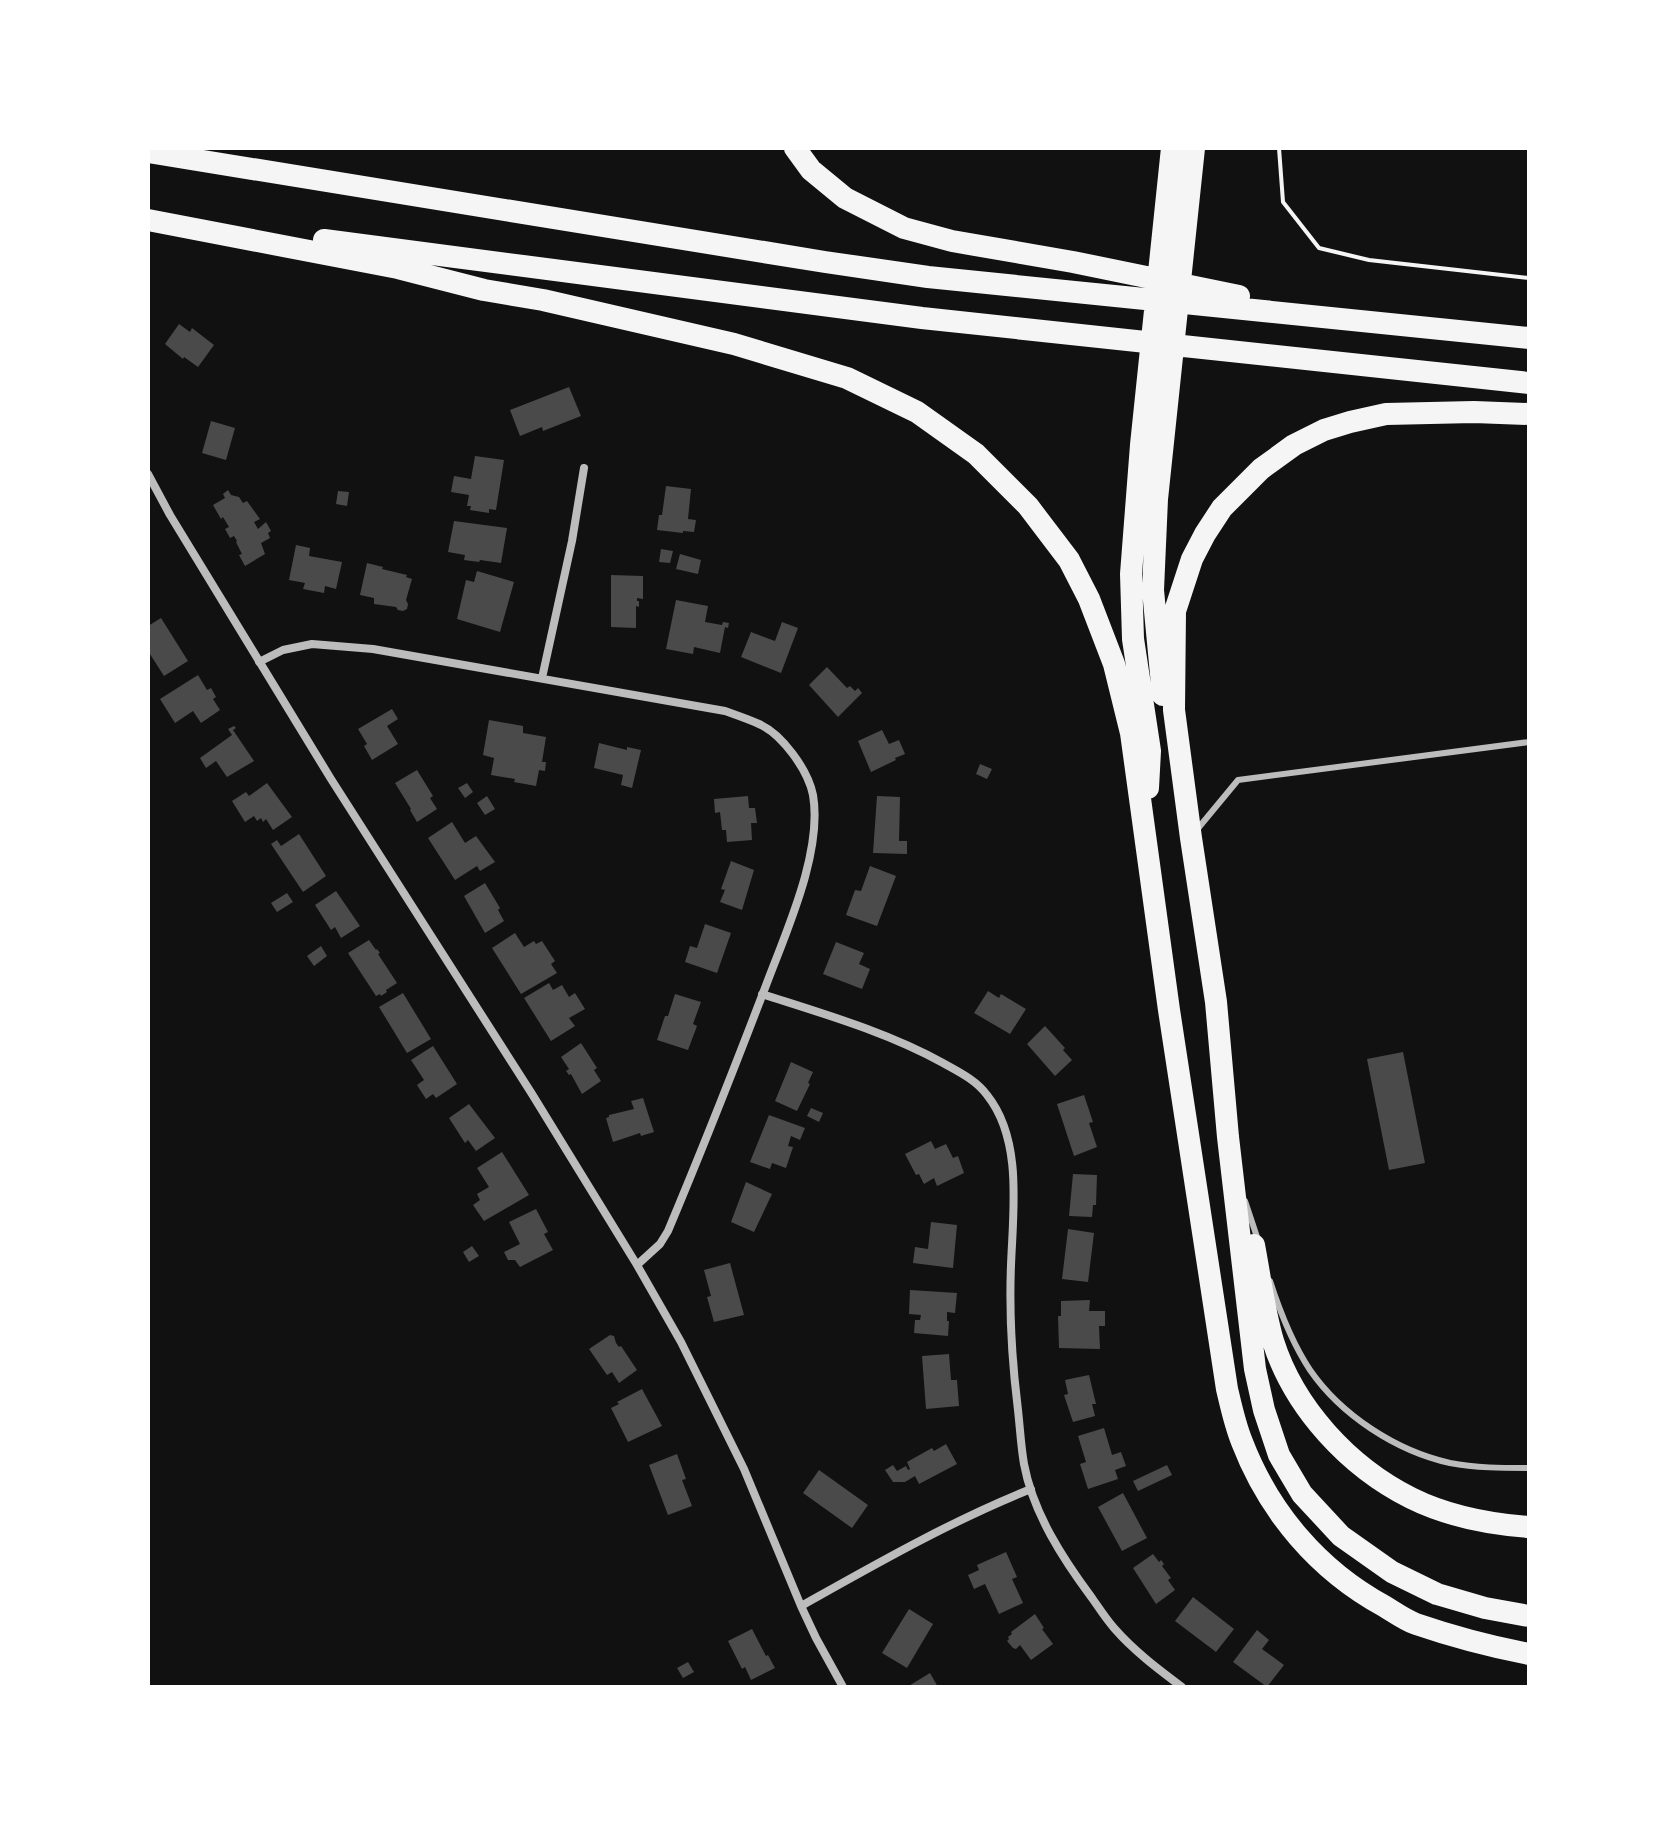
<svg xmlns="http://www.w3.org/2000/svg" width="1677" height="1835" font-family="'Roboto Serif',serif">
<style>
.building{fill:#4a4a4a}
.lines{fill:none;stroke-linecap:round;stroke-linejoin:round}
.path{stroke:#f5f5f5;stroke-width:4}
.service{stroke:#bcbcbc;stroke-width:6}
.minor{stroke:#bcbcbc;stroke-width:8}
.motorway{stroke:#f5f5f5;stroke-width:22}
</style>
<rect width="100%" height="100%" fill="#111"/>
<path class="building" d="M179,324L190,332L192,328L214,345L198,367L184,357L183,359L165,344Z
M569,387L581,416L543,431L542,427L520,436L510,410Z
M211,421L235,428L226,460L202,453Z
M475,456L504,460L496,510L489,509V513L470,510L471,506H467L469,495L451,492L454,476L471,479Z
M666,486L691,489L688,519L696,520L694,532L683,531V533L657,530L659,515H662Z
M228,490L231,495L239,497L243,503L247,501L260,519L254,522L258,529L266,522L271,531L268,533L270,538L261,543L265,554L245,566L239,555L242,554L236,542L237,541L234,536L230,538L225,529L229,527L223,517L221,519L213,505L225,498L223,494Z
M338,491L349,492L347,506L336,504Z
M454,521L507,528L501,563L480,560L479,562L464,560L465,555L448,552Z
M296,545L310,548L309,556L342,562L336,589L325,586L324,593L303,589L305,583L289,580Z
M661,549L673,551L670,563L659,562Z
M680,554L701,560L698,574L676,569Z
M367,563L383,567L382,569L407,575L406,577L412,579L406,600L408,604L407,609L403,611L398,610L396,607L374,604V598L360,595Z
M477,571L514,582L500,632L457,619L466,580L474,582Z
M611,575L643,576V599L637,598V601H639V607L636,606V628L611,627Z
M676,600L708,606L705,622L722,625L723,622L729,623L728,628L725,627L720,653L694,647L693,654L666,649Z
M161,618L188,661L164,676L148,651V626Z
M782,622L798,628L781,673L741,657L751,632L775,641Z
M827,667L847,688L850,686L855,691L858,688L862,693L838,717L809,685Z
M198,675L207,690L211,688L216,697L213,699L220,710L201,723L193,711L175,723L160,699Z
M392,709L398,719L387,726L398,744L372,760L364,746L367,744L358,729Z
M489,720L523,726V733L546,737L542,762H546L545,771L539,770L536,786L514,782L515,779L491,775L494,758L483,755Z
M234,726L236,728L233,730L254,761L227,777L216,761L206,768L200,758L232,735L228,729Z
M882,730L889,744L899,740L905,754L895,758L896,760L871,772L858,741Z
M599,743L627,750V747L641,750L632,788L621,785L623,775L594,768Z
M980,764L992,769L987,779L976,774Z
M417,770L433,796L430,798L437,809L417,822L410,810L411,809L395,783Z
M267,783L292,817L273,830L266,819L263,822L261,818L257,821L254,816L245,822L232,801L246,792L249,796Z
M467,783L473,792L465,798L458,788Z
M487,796L495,809L485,815L477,803Z
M748,796L749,808H755L757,823H751L752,840L727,842L726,830H722L720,812L715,813L714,799Z
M877,796L900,797L899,841H907V854L873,853Z
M452,822L465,843L476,836L495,862L480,871L477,866L455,880L428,838Z
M299,834L326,876L303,892L271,844L277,840L281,846Z
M731,861L754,870L742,910L720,902L725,890L721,889Z
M870,866L896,876L877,926L846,915L855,890L861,891Z
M485,883L500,908L498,910L504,921L485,933L464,896Z
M336,891L360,926L341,938L335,927L331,930L315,905Z
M287,893L293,902L277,912L271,903Z
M705,924L731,933L717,973L685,962L690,946L697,948Z
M515,933L524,947L534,941L536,944L542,941L555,961L551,964L557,973L521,994L492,948Z
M369,940L376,950L377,949L380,953L378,954L397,983L386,990L387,992L381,996L380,994L376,996L348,953Z
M836,942L864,953L859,964L870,969L862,989L823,974Z
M321,946L327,956L314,966L307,956Z
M549,983L553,990L562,985L569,997L575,993L585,1009L569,1018L575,1026L551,1041L524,998Z
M988,991L999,998L1001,994L1026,1009L1010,1034L974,1013Z
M403,993L431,1039L407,1053L379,1007Z
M675,994L701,1002L693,1024L697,1026L688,1050L657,1040L665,1016H668Z
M1045,1026L1065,1048L1063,1050L1072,1060L1055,1076L1027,1044Z
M581,1043L597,1068L594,1070L601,1081L582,1094L571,1074L569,1075L566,1071L569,1069L561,1057Z
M433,1046L457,1084L436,1098L433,1094L426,1099L417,1085L424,1080L411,1060Z
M1403,1052L1425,1163L1389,1170L1367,1059Z
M791,1062L813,1072L808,1083L810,1084L797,1111L775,1101Z
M1084,1095L1093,1122L1089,1123L1097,1147L1074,1156L1057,1104Z
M643,1098L654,1132L641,1136L640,1133L613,1142L606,1118L609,1117V1115L634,1109L631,1101Z
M469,1104L495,1138L476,1151L468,1140L465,1143L449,1118Z
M811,1108L823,1113L819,1122L807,1116Z
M769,1115L805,1128L800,1140L791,1136L788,1146L793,1147L786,1168L772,1163L770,1169L750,1162Z
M931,1141L935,1149L946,1144L953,1158L958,1156L964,1173L937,1186L934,1178L924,1184L919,1174L916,1175L905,1154Z
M502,1152L529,1195L484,1221L473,1205L480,1200L477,1194L489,1187L477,1168Z
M1073,1174L1097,1175L1096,1205H1093L1092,1217L1069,1216Z
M746,1182L772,1194L754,1232L731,1222Z
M536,1209L548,1232L544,1234L553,1250L520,1267L515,1260H508L504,1252L520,1244L509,1222Z
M931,1222L957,1225L953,1268L913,1263L915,1247L928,1249Z
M1068,1229L1094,1233L1088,1282L1062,1279Z
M472,1246L479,1256L469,1262L463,1252Z
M730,1263L744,1315L714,1322L707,1297L711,1296L704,1270Z
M910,1290L957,1293L955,1313L947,1312V1321H949L948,1336L914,1333L915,1320H920L921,1315L909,1314Z
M1090,1300L1089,1311H1105V1326H1099L1100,1349L1059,1348L1058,1316H1061V1301Z
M610,1335L614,1336L616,1343L619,1347L621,1346L637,1370L619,1383L612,1372L607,1375L589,1349Z
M949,1354L951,1380H957L959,1406L926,1409L922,1356Z
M1089,1375L1096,1404H1092L1095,1416L1073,1422L1064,1395L1068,1394L1065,1380Z
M642,1389L662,1426L628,1442L611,1408L619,1404L617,1402Z
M1104,1428L1112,1455L1121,1452L1126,1466L1115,1470L1118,1479L1088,1489L1080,1464L1086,1462L1078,1436Z
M946,1444L957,1464L919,1484L915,1476L905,1482H893L885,1470L893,1465L897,1471L906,1466L908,1470L910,1469L907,1462L932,1448L934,1451Z
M677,1454L686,1479L682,1480L692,1506L668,1515L649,1465Z
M1167,1465L1172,1475L1138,1491L1133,1481Z
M819,1470L868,1505L852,1528L803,1493Z
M1123,1493L1147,1538L1122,1551L1098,1507Z
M1006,1552L1017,1577L1012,1579L1023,1603L999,1614L985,1584L974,1589L968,1575L979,1570L977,1565Z
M1153,1554L1159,1562L1161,1560L1164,1564L1162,1566L1171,1578L1168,1580L1175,1590L1156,1604L1133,1568Z
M1193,1597L1234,1629L1216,1652L1175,1621Z
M909,1609L933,1624L907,1668L882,1653Z
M1035,1614L1044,1628L1042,1629L1053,1644L1031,1660L1020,1645L1016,1649L1013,1648L1007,1641L1009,1639L1008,1637L1012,1634L1011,1632Z
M752,1629L766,1656L768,1655L775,1668L751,1680L745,1667L742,1669L728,1641Z
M1257,1630L1269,1640L1262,1649L1284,1665L1267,1687L1233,1662Z
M688,1662L694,1672L683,1678L677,1668Z
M930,1673L938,1687H907Z"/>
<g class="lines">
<path class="path" d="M1279,148L1283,202L1319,248L1369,260L1529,278"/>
<path class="service" d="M1195,832L1238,780L1529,742
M1245,1201L1258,1240
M1270,1281C1280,1312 1292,1343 1310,1370C1341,1415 1396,1451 1450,1463C1476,1468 1502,1468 1529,1468"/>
<path class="minor" d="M148,474L170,515L331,779L532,1094L637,1265L681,1342L744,1469L801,1606L816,1638L843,1687
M259,662L283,650L312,644L373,649L725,711C736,715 748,719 759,724C782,734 808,770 813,795C823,853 785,934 765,988C734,1069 702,1150 668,1231L660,1244L637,1265
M542,678L572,541L584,468
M762,994C824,1014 887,1032 943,1063C959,1072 976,1080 987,1095C1023,1140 1013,1211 1011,1265C1009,1314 1012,1362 1018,1410C1020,1428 1021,1447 1024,1464C1033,1513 1063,1559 1092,1598C1099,1608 1106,1619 1114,1628C1134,1651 1158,1669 1182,1687
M801,1606C876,1564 951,1521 1031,1489"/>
<path class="motorway" d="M795,148L811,170L845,198L904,228L952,241L1073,262L1239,296
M148,152L825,262L928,277L1529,338
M148,220L398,268L484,290L543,300L734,344L847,378L917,412L976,454L1028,506L1069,560L1089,599L1114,664L1131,733L1169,1010L1227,1389C1231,1406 1235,1425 1242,1442C1269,1512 1318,1570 1384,1606C1394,1612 1405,1620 1416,1624C1451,1636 1493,1647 1529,1654
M324,240L922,318L1529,383
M1529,414L1474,412L1386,414L1350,422L1324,430L1294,445L1261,469L1222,508L1205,534L1192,559L1175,611L1174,710L1191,838L1216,1002L1228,1137L1255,1369L1264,1410L1279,1455L1302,1494L1341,1536L1392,1572L1437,1594L1485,1608L1529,1616
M1163,695L1153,590L1157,499L1194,148
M1148,788L1150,751L1133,639L1131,574L1141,445L1172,148
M1254,1245C1260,1276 1264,1311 1273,1341C1294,1408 1349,1467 1411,1498C1447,1516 1489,1524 1529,1527"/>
</g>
<rect width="1677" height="1835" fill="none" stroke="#ffffff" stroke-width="300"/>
</svg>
